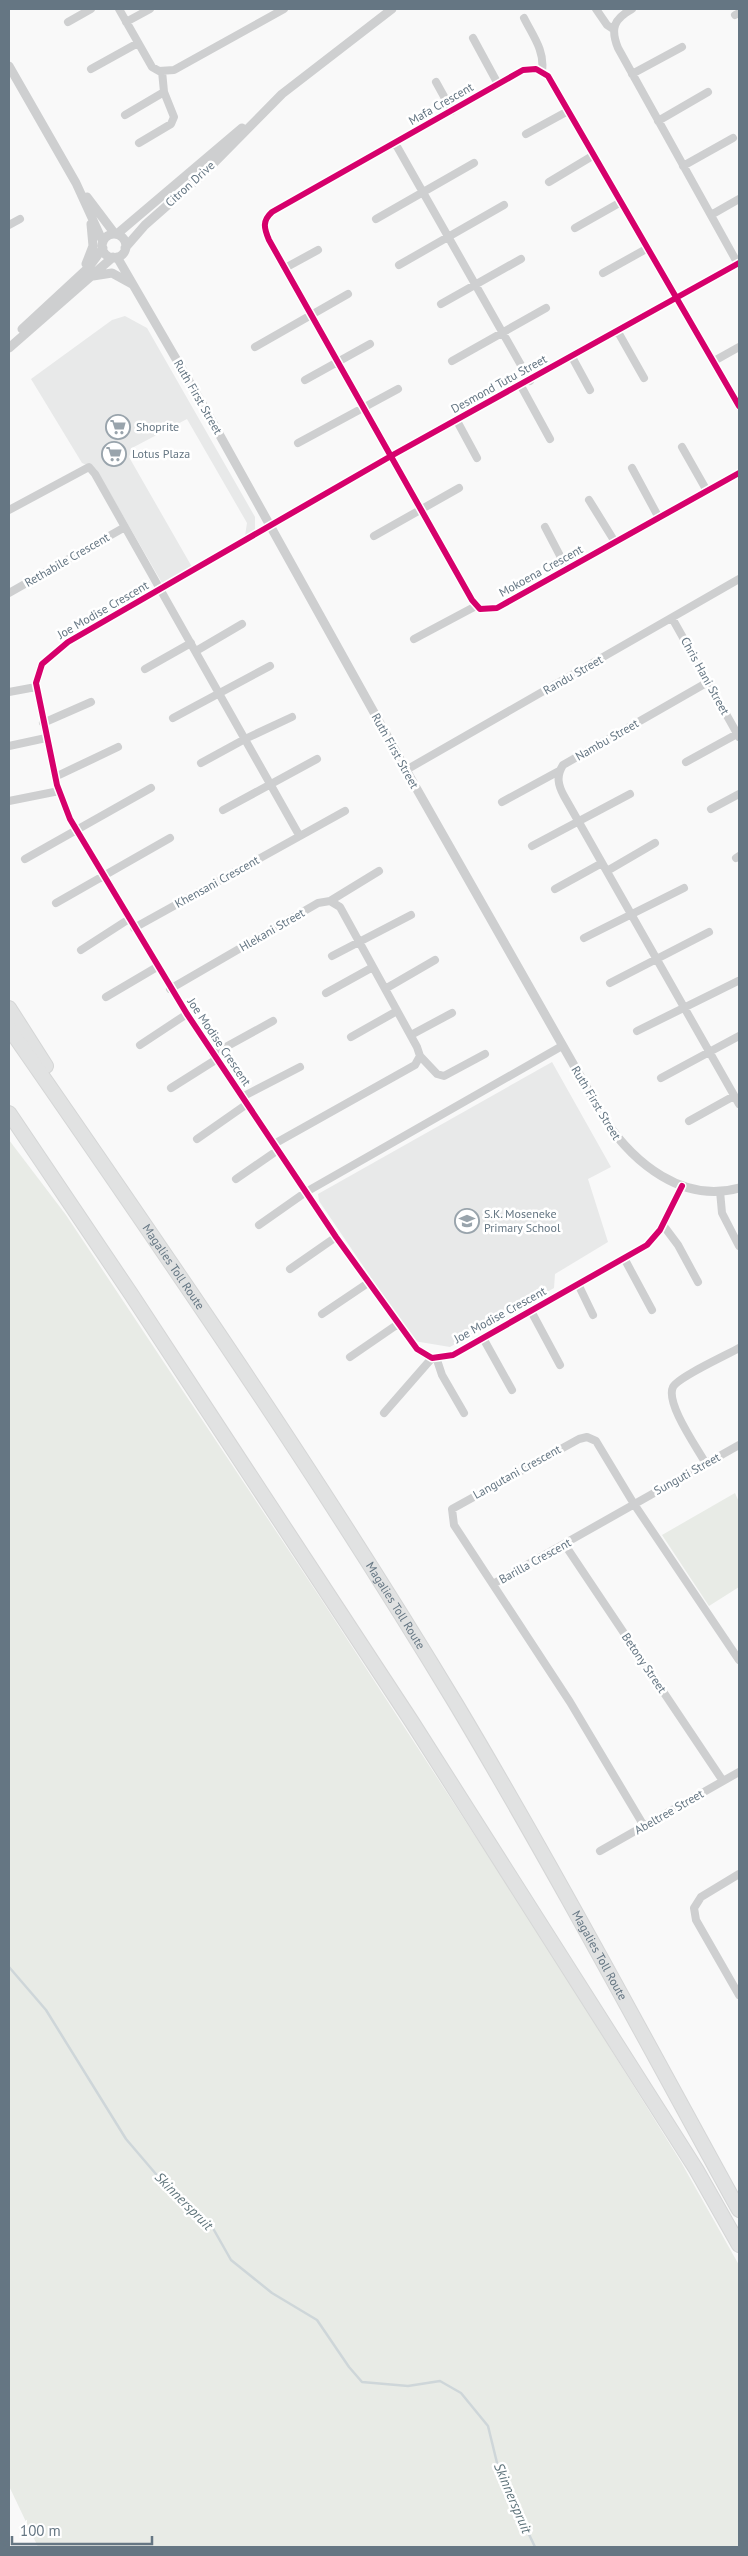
<svg xmlns="http://www.w3.org/2000/svg" width="748" height="2556" font-family="'PT Sans',sans-serif">
<style>
.built{fill:#e8e9e9}
.green{fill:#e8ebe6}
.lines{fill:none;stroke-linecap:round;stroke-linejoin:round}
.stream{stroke:#ced6d9;stroke-width:2.5}
.motorway-casing{stroke:#d5d6d6;stroke-width:16}
.minor{stroke:#cecfd0;stroke-width:8}
.tertiary{stroke:#cecfd0;stroke-width:9}
.motorway{stroke:#e1e2e2;stroke-width:14}
.cycleway-casing{stroke:#fff;stroke-width:9}
.cycleway{stroke:#d6006c;stroke-width:6}
.labels{text-anchor:middle;stroke-width:5;stroke-linejoin:round;paint-order:stroke}
.street-label{font-size:12px;fill:#657683;stroke:#fff}
.poi-label{font-size:12px;fill:#657683;stroke:#fff;text-anchor:start}
.water-label{font-size:14px;font-style:italic;fill:#60757c;stroke:#fff}
</style>
<rect width="100%" height="100%" fill="#f9f9f9"/>
<path class="built" d="M125,316L147,328L255,517V531L245,536L247,523L187,419L132,448L129,457L192,567L162,583L96,469L82,463L31,379L112,320Z
M552,1062L611,1167L588,1179L608,1242L555,1274L554,1288L450,1347L414,1341L319,1201L318,1194Z"/>
<path class="green" d="M9,1140L66,1215L321,1599L544,1942L681,2162L739,2265V2547H38L9,2486Z
M735,1493L739,1502V1587L709,1606L662,1535Z"/>
<g class="lines">
<path class="stream" d="M9,1967L46,2010L126,2139L167,2187L210,2223L231,2260L272,2293L317,2320L349,2367L362,2382L408,2386L440,2381L461,2393L488,2426L499,2471L535,2547"/>
<defs>
<g id="motorway">
<path d="M9,1008L46,1066"/>
<path id="s1" d="M9,1028C163,1250 316,1472 456,1704C555,1870 646,2041 739,2210"/>
<path d="M9,1113L131,1294L412,1722L696,2169L739,2245"/>
</g>
</defs>
<use href="#motorway" class="motorway-casing"/>
<path class="minor" d="M119,9L152,67L159,71L174,70L284,9
M596,9L607,25L613,29
M632,9C614,19 610,28 618,48L738,264
M735,15L739,13
M524,18C533,36 545,51 542,71
M68,22L91,9
M126,22L150,9
M473,38L498,84
M91,69L138,43
M632,74L682,47
M436,82L452,111
M125,115L164,92
M658,121L708,92
M526,134L568,111
M139,143L171,124L174,117L164,92L162,71
M395,143L530,381
M683,166L733,138
M549,182L594,155
M711,215L739,199
M376,219L474,163
M9,225L20,219
M575,228L621,202
M399,265L504,205
M285,268L318,250
M603,273L648,248
M441,304L521,259
M618,332L644,378
M255,347L348,294
M572,357L590,390
M452,361L546,308
M714,361L739,347
M305,380L370,344
M521,386L550,439
M739,406L548,76L536,69L523,70L272,212C262,221 264,228 269,240L472,600L480,609L497,608L739,473
M457,421L477,458
M298,443L398,389
M682,447L707,491
M632,468L659,518
M589,500L615,542
M9,510L89,467L95,474L299,835
M545,527L567,569
M374,536L459,488
M9,593L125,527
M672,618L739,737
M414,639L476,606
M196,651L242,624
M145,669L191,643
M708,682L563,765C556,776 558,785 564,796L739,1104
M9,692L36,687
M173,718L270,666
M43,723L91,702
M9,746L46,738
M686,762L737,734
M201,763L245,739L292,717
M406,770L739,579
M55,777L118,747
M9,801L59,791
M502,802L559,771
M711,809L739,794
M223,810L317,759
M532,846L630,794
M736,858L739,856
M25,859L151,788
M607,871L655,843
M555,889L602,863
M330,901L379,871
M56,903L170,838
M134,928L345,811
M584,938L684,888
M81,950L129,919
M332,956L411,915
M610,983L709,932
M170,989L318,903L330,901L340,907L417,1047L420,1056L415,1065L274,1144
M385,989L435,960
M326,993L373,967
M106,997L157,967
M637,1031L738,981
M411,1035L452,1013
M351,1037L397,1011
M140,1045L187,1014
M213,1054L273,1021
M420,1056L437,1074L444,1076L485,1054
M661,1078L739,1036
M171,1088L217,1059
M242,1097L300,1067
M689,1121L734,1096
M197,1139L247,1104
M236,1179L278,1150
M682,1186L660,1230L647,1245L453,1355L432,1358L417,1349L336,1237L187,1014L70,819L57,785L36,683L42,664L68,642L391,456L739,263
M720,1191L722,1213L739,1246
M259,1225L306,1192L562,1046
M663,1225L678,1245L698,1282
M624,1258L652,1310
M290,1269L336,1237
M578,1284L593,1315
M531,1311L560,1365
M322,1314L368,1283
M483,1338L512,1390
M350,1357L398,1324
M436,1357L442,1375L464,1413
M384,1413L432,1358
M706,1464C698,1449 665,1403 673,1387C678,1377 727,1355 739,1348
M565,1545L723,1781
M493,1584L739,1445
M644,1826L570,1702L454,1525L452,1509L579,1439L587,1437L596,1441L634,1504L739,1660
M600,1851L739,1772
M739,1874L701,1897L694,1908L696,1920L739,1995"/>
<path class="tertiary" d="M9,66L76,183L103,242
M87,197L115,234
M117,234L242,128
M102 246a12 12 0 1 1 24 0a12 12 0 1 1-24 0Z
M125,248L145,225L203,174L282,94L392,9
M117,257L208,414L406,770L605,1120C634,1163 683,1204 739,1188
M86,264L93,246L91,224
M93,276L112,273L132,284
M22,329L89,267L103,248
M9,348L113,257"/>
<use href="#motorway" class="motorway"/>
<defs>
<path id="cycleway" d="M739,406L548,76L536,69L523,70L272,212C262,221 264,228 269,240L472,600L480,609L497,608L739,473
M682,1186L660,1230L647,1245L453,1355L432,1358L417,1349L336,1237L187,1014L70,819L57,785L36,683L42,664L68,642L391,456L739,263"/>
</defs>
<use href="#cycleway" class="cycleway-casing"/>
<use href="#cycleway" class="cycleway"/>
</g>
<defs>
<symbol id="supermarket-ring" viewBox="-11 -11 22 22"><circle r="9.5" fill="#fff" stroke="#99a4ac" stroke-width="1.5"/><path d="M-6-5.5h2.5l.6 2H6L4.5 2H-2.5L-4.4-4H-6ZM-1.5 3.2a1.3 1.3 0 1 0 .1 0ZM3 3.2a1.3 1.3 0 1 0 .1 0Z" fill="#99a4ac"/></symbol>
<symbol id="school-ring" viewBox="-11 -11 22 22"><circle r="9.5" fill="#fff" stroke="#99a4ac" stroke-width="1.5"/><path d="M0-5L7-2L0 1L-7-2ZM-4 1L0 2.5L4 1V4Q0 6-4 4Z" fill="#99a4ac"/></symbol>
</defs>
<g fill-rule="evenodd">
<use href="#supermarket-ring" x="104" y="413" width="28" height="28"/>
<use href="#supermarket-ring" x="100" y="440" width="28" height="28"/>
<use href="#school-ring" x="453" y="1207" width="28" height="28"/>
</g>
<g class="labels">
<g class="street-label">
<text transform="translate(441 104) rotate(-30)" y="4">Mafa Crescent</text>
<text transform="translate(190 184) rotate(-42)" y="4">Citron Drive</text>
<text transform="translate(499 384) rotate(-29)" y="4">Desmond Tutu Street</text>
<text transform="translate(198 397) rotate(60)" y="4">Ruth First Street</text>
<text transform="translate(67 560) rotate(-30)" y="4">Rethabile Crescent</text>
<text transform="translate(541 571) rotate(-29)" y="4">Mokoena Crescent</text>
<text transform="translate(103 610) rotate(-30)" y="4">Joe Modise Crescent</text>
<text transform="translate(573 675) rotate(-30)" y="4">Randu Street</text>
<text transform="translate(705 676) rotate(61)" y="4">Chris Hani Street</text>
<text transform="translate(607 740) rotate(-30)" y="4">Nambu Street</text>
<text transform="translate(395 751) rotate(61)" y="4">Ruth First Street</text>
<text transform="translate(217 882) rotate(-29)" y="4">Khensani Crescent</text>
<text transform="translate(272 930) rotate(-30)" y="4">Hlekani Street</text>
<text transform="translate(219 1042) rotate(56)" y="4">Joe Modise Crescent</text>
<text transform="translate(596 1103) rotate(59)" y="4">Ruth First Street</text>
<text dy="4" stroke="none"><textPath href="#s1" startOffset="290">Magalies Toll Route</textPath></text>
<text transform="translate(500 1315) rotate(-29)" y="4">Joe Modise Crescent</text>
<text transform="translate(517 1472) rotate(-29)" y="4">Langutani Crescent</text>
<text transform="translate(687 1474) rotate(-29)" y="4">Sunguti Street</text>
<text transform="translate(535 1561) rotate(-29)" y="4">Barilla Crescent</text>
<text dy="4" stroke="none"><textPath href="#s1" startOffset="695">Magalies Toll Route</textPath></text>
<text transform="translate(644 1663) rotate(56)" y="4">Betony Street</text>
<text transform="translate(669 1812) rotate(-30)" y="4">Abeltree Street</text>
<text dy="4" stroke="none"><textPath href="#s1" startOffset="1100">Magalies Toll Route</textPath></text>
</g>
<g class="poi-label">
<text x="136" y="431">Shoprite</text>
<text x="132" y="458">Lotus Plaza</text>
<text x="484" y="1218">S.K. Moseneke<tspan x="484" dy="14">Primary School</tspan></text>
</g>
<g class="water-label">
<text transform="translate(184 2201) rotate(45)" y="5">Skinnerspruit</text>
<text transform="translate(513 2498) rotate(67)" y="5">Skinnerspruit</text>
</g>
</g>
<rect width="748" height="2556" fill="none" stroke="#657683" stroke-width="20"/>
<path d="M12 2536v8h140v-8" fill="none" stroke="#657683" stroke-width="2.5"/>
<text x="20" y="2536" font-size="15" fill="#657683" stroke="#ffffff" stroke-width="4" paint-order="stroke">100 m</text>
</svg>
